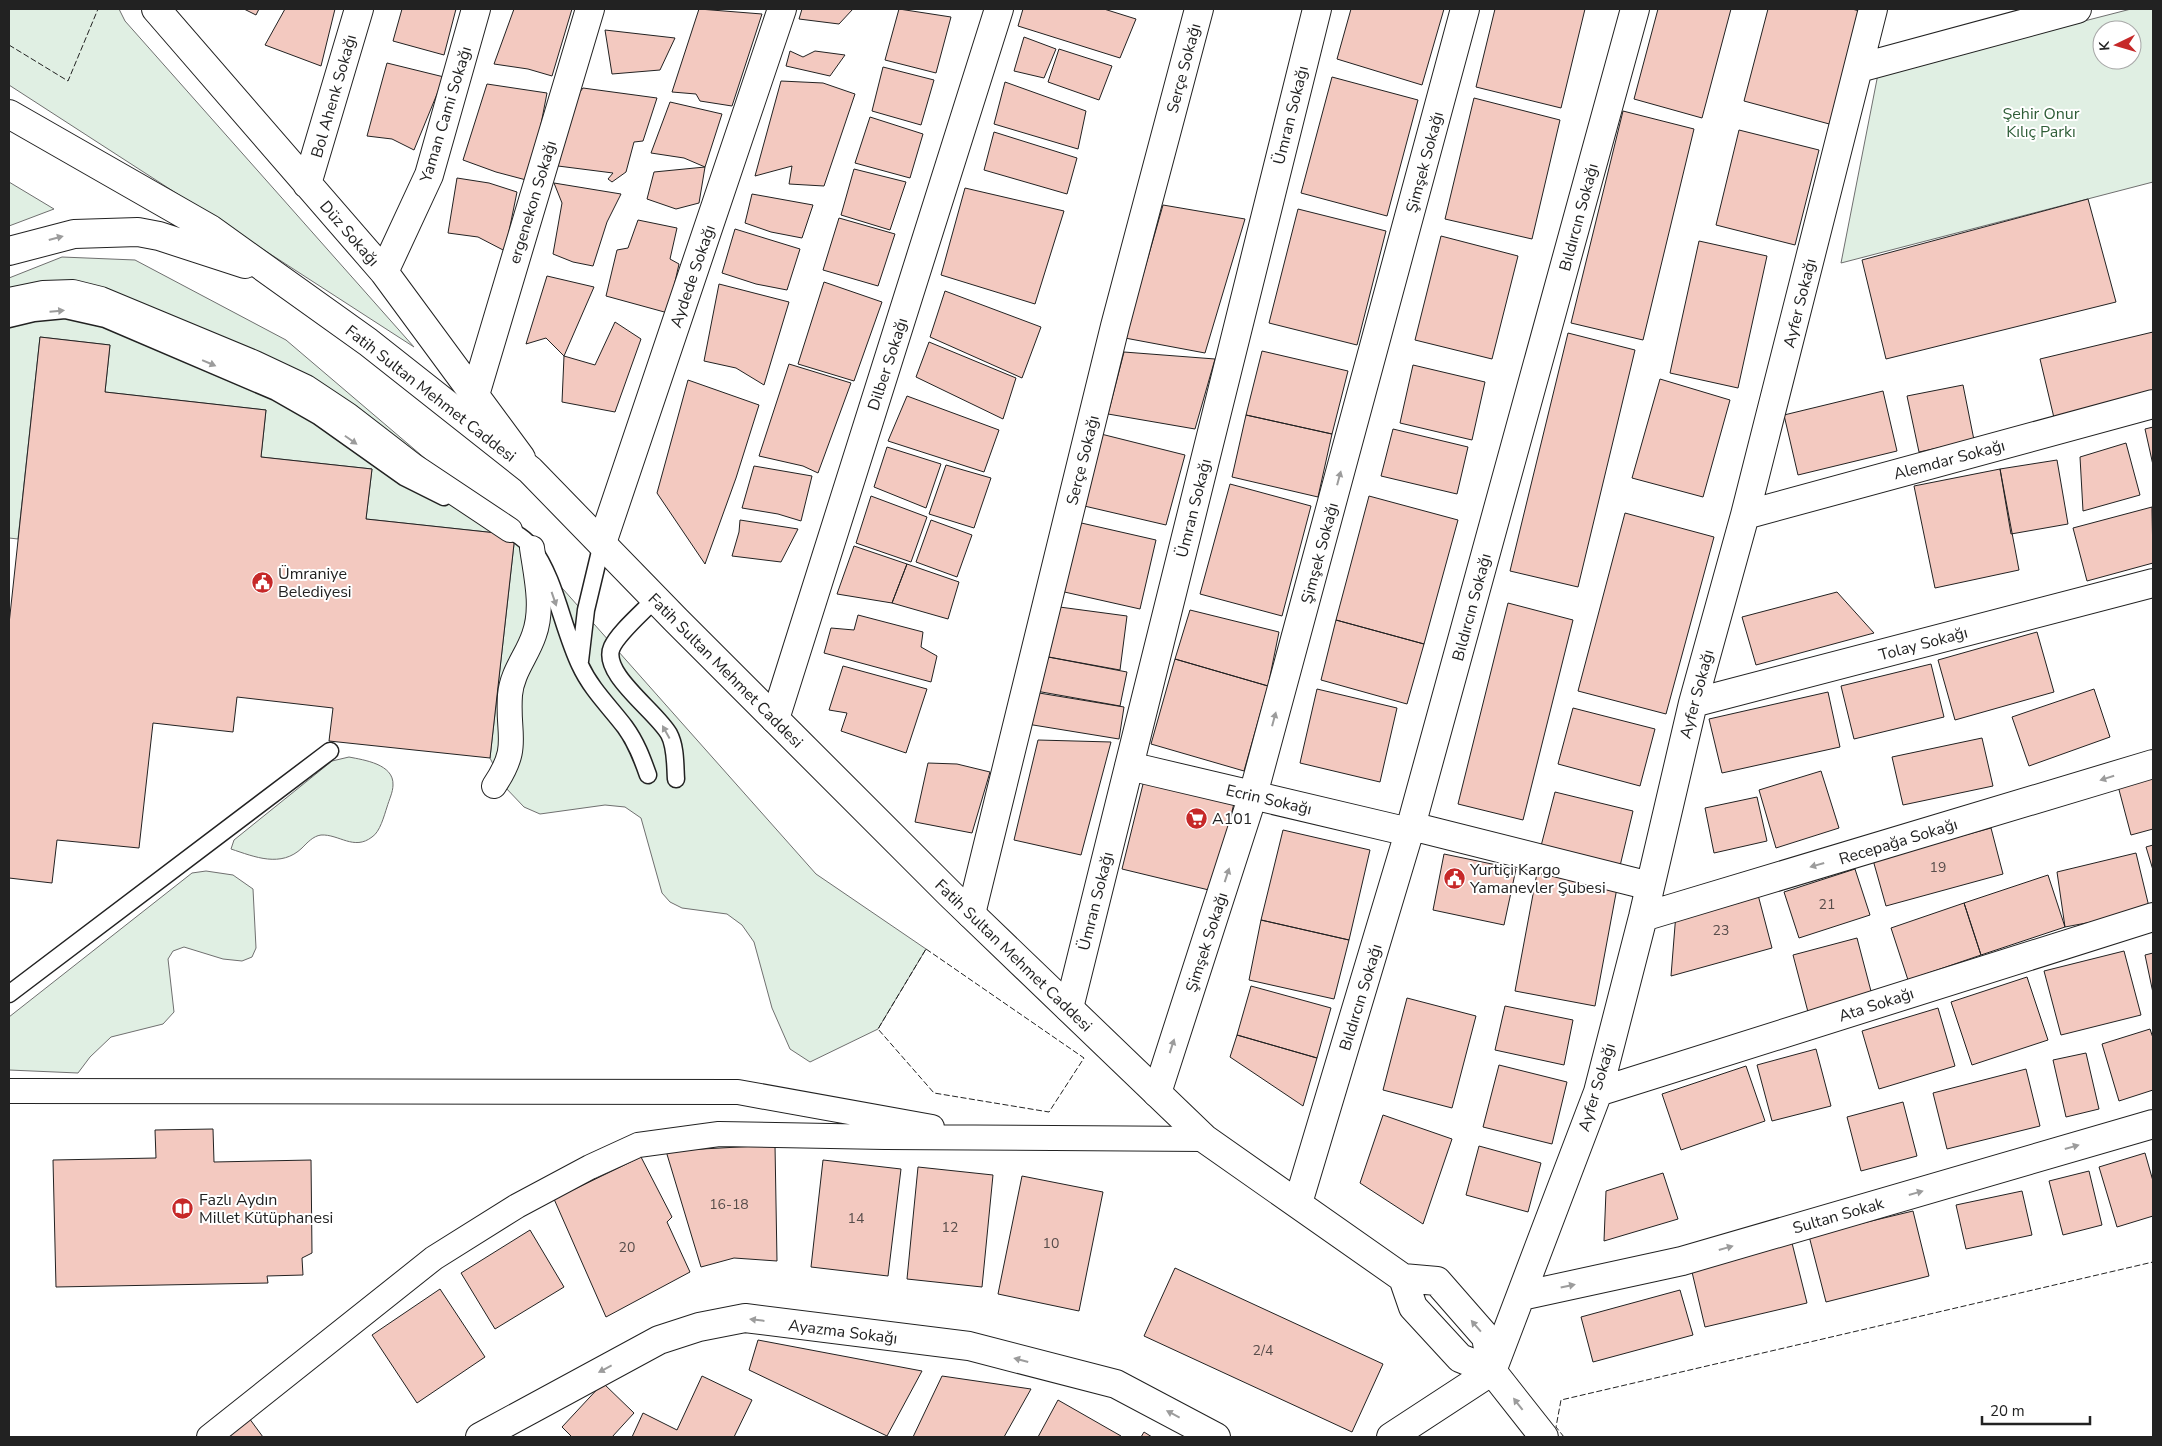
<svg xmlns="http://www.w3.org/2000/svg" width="2162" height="1446" font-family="'Nunito Sans',sans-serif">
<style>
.green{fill:#e0efe3;stroke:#6f6f6f;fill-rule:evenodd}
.building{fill:#f3c9c0;stroke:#222}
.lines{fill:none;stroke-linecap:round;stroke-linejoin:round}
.service-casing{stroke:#222;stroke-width:19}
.pedestrian-casing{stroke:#222;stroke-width:26}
.minor-casing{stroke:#222;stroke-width:30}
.secondary-casing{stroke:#222;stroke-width:30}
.service{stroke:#fff;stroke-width:16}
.pedestrian{stroke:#fff;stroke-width:24}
.minor{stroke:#fff;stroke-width:28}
.secondary{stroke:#fff;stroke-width:28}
.fence{stroke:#222;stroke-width:1;stroke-dasharray:6 2.5;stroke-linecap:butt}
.oneway{fill:#9c9c9c}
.labels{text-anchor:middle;stroke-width:4;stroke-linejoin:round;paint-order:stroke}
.number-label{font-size:14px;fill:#564c4a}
.street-label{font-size:16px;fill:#222;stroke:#fff}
.park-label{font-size:16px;fill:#2f5e38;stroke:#fff}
.poi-label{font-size:16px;fill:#222;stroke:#fff;text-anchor:start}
</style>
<rect width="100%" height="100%" fill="#fff"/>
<path class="green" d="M9,9H119L125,21L414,347L9,85Z
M2131,9H2153V182L1841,263L1878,74ZM2102,30H2132V60H2102Z
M9,182L54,209L9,226Z
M62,257L135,260L286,340L515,535L816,874L926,949L878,1029L810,1062L790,1049L772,1008L754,942L742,925L727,914L682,908L670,902L662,893L641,818L625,807L605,805L540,814L524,807L504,786L490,758L515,535L366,519L372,469L261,457L266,410L105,392L110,345L40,337L18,539L9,538V278Z
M349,757C364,760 394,764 393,785C393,792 389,800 387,807C384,816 380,832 372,837C354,851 339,834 321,835C313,836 307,843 302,848C281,868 255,857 231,849L234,840L332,761Z
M206,871L233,875L253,889L256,948L252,957L242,961L223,959L184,947L173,951L168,959L174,1012L163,1024L111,1037L90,1057L78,1073L9,1070V1017L192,873Z"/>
<path class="building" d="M244,9H259L256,15Z
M285,9H335L321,66L265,45Z
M402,9H456L444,55L393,41Z
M514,9H572L552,76L528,69L494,64Z
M699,9L762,14L732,106L700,101L696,94L672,92Z
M802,9H853L839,24L799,19Z
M899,9L951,17L936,73L885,60Z
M1023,9H1104L1136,19L1120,58L1018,26Z
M1351,9H1444L1422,85L1337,59Z
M1495,9H1585L1561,108L1476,87Z
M1658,9H1731L1702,118L1634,99Z
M1768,9H1852L1863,12L1833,125L1744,101Z
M605,30L675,38L660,70L612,74Z
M1024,37L1056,49L1044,78L1014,71Z
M1059,49L1112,66L1099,100L1048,82Z
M790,51L803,57L815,51L845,55L830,76L786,66Z
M387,63L444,77L414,150L392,139L367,136Z
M883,67L934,80L921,125L872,111Z
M1332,77L1418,100L1387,216L1301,193Z
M781,81L823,83L855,94L824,186L789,184L792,166L755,176Z
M1005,82L1086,111L1078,149L994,124Z
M487,84L547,93L530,181L496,172L463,160Z
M583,88L657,98L643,141L634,142L626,172L612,182L608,179L613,173L558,166L573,109L569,106Z
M1474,98L1560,120L1532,239L1445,219Z
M670,102L722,114L705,167L684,158L651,153Z
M1623,111L1694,129L1643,340L1571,323Z
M870,117L923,134L910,178L855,163Z
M1739,130L1819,150L1795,245L1716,225Z
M994,132L1077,158L1067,194L984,170Z
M705,167L699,203L676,209L647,199L654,172Z
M854,169L906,182L890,230L841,215Z
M457,178L489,183L517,192L505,251L478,237L448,233Z
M554,183L621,194L607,222L593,266L573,262L553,254L562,203Z
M965,188L1064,211L1035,304L941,275Z
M752,194L813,205L802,238L771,232L745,223Z
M2088,199L2116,302L1886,359L1862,260Z
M1163,205L1245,219L1205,353L1125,338Z
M1298,209L1386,231L1357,345L1269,323Z
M839,218L895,234L878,286L823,270Z
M638,220L677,228L670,259L679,264L668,313L606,296L617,250L628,248Z
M735,229L800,249L787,290L756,284L722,273Z
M1441,236L1518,256L1492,359L1415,340Z
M1699,241L1767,256L1738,388L1670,373Z
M547,276L594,287L564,356L546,338L526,344Z
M824,282L882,302L854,381L798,364Z
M719,284L789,302L764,385L736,368L704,361Z
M945,291L1041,327L1022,378L930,337Z
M615,322L641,339L615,412L562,402L564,356L595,365Z
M2153,332V398L2055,422L2040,359Z
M1568,333L1635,350L1578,587L1510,571Z
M40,337L110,345L105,392L266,410L261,457L372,469L366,519L515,535L490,758L329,741L333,708L237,697L233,732L153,723L139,848L57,840L52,883L9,878V624Z
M929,342L1016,378L1003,419L916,377Z
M1262,351L1348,371L1332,434L1246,415Z
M1124,352L1215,359L1195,429L1108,414Z
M789,364L851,383L818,473L803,466L759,456Z
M1413,365L1485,382L1472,440L1400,423Z
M1660,379L1730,400L1703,497L1632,478Z
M688,380L759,405L736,478L705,564L657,493Z
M1963,385L1974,440L1919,452L1907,396Z
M1883,391L1897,451L1798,475L1784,415Z
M907,396L999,430L984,472L888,441Z
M1246,415L1332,434L1318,497L1232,477Z
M2153,427V465L2145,429Z
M1393,429L1468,447L1457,494L1381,476Z
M1097,433L1185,455L1166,525L1080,505Z
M2126,443L2140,495L2083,511L2080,457Z
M887,447L941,464L926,508L874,487Z
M2057,460L2068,524L2011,534L2000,469Z
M946,465L991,478L974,528L929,514Z
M754,466L812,476L801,521L778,514L742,508Z
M2000,469L2019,570L1935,588L1914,486Z
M1230,484L1311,506L1282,616L1200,594Z
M871,496L927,517L911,562L856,543Z
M1369,496L1458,520L1424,644L1336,620Z
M2152,507L2153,563L2087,581L2073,528Z
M1625,513L1714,537L1666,714L1578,691Z
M740,520L798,529L781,562L732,556L739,532Z
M931,520L972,535L957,577L916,562Z
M1077,522L1156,540L1140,609L1060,591Z
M854,546L907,564L892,603L837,594Z
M907,564L959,582L948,619L892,603Z
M1837,592L1874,633L1756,665L1742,617Z
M1508,603L1573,620L1523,820L1458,804Z
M1052,606L1127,616L1120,670L1043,656Z
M1190,610L1279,632L1268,686L1175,659Z
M858,615L923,632L921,647L937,656L931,682L824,653L831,628L854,630Z
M1336,620L1424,644L1407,704L1321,680Z
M2037,632L2054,692L1955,720L1938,660Z
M1043,656L1127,672L1120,706L1036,691Z
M1175,659L1268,686L1244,771L1151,744Z
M1931,664L1944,717L1854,739L1841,686Z
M843,666L927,689L906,753L841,731L847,713L829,710Z
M1317,689L1397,708L1380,782L1300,763Z
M2094,689L2110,737L2029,766L2012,717Z
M1033,692L1124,707L1119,739L1027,724Z
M1828,692L1840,747L1722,773L1709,719Z
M1573,708L1655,729L1640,786L1558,764Z
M1982,738L1993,786L1903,805L1892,757Z
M1038,740L1111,742L1081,855L1014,840Z
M928,763L957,764L990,772L972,833L915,822Z
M1821,771L1839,828L1776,848L1759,790Z
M1145,776L1235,799L1213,891L1122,869Z
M2153,777V829L2131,835L2118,786Z
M1555,792L1633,811L1620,866L1541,846Z
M1757,797L1767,841L1714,853L1705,808Z
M1991,828L2003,874L1886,906L1873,860Z
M1283,830L1370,850L1349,940L1261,920Z
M2153,845V870L2146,847Z
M2136,853L2150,911L2065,927L2057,872Z
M1444,854L1516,869L1504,925L1433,910Z
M1855,869L1870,915L1799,938L1784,892Z
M1537,873L1617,888L1595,1006L1515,991Z
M2048,875L2065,927L1981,955L1964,903Z
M1757,891L1772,948L1671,976L1676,913Z
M1964,903L1981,955L1908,980L1891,928Z
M1261,920L1349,940L1334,999L1249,980Z
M1857,938L1872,995L1808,1012L1793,955Z
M2124,951L2141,1015L2061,1035L2044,971Z
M2153,953V993L2145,955Z
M2027,977L2048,1040L1972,1065L1951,1002Z
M1251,986L1331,1008L1317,1058L1237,1035Z
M1407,998L1476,1016L1452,1108L1383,1090Z
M1505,1006L1573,1020L1564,1065L1495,1050Z
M1938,1008L1955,1066L1879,1089L1862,1031Z
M2150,1029L2153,1038V1090L2119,1101L2102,1044Z
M1237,1035L1317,1058L1303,1106L1230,1057Z
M1816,1049L1831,1106L1772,1121L1757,1065Z
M2086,1053L2099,1109L2066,1117L2053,1060Z
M1499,1065L1567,1082L1552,1144L1483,1127Z
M1746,1066L1765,1121L1681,1150L1662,1094Z
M2026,1069L2040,1126L1947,1149L1933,1093Z
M1903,1102L1917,1156L1861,1171L1847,1117Z
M1383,1115L1452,1139L1423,1224L1360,1183Z
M213,1129L214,1162L311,1160L312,1253L302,1258L303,1275L267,1276L268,1283L56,1287L53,1160L156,1158L155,1130Z
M775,1145L777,1261L734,1258L701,1267L666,1151Z
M1479,1146L1541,1163L1528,1212L1466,1195Z
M2145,1153L2153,1181V1216L2117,1227L2099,1167Z
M641,1157L672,1217L667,1222L690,1272L606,1317L554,1199Z
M823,1160L901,1169L888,1276L811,1267Z
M918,1167L993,1175L982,1287L907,1279Z
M2089,1171L2102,1225L2063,1235L2049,1181Z
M1663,1173L1678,1219L1604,1241L1606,1191Z
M1022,1176L1103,1192L1079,1311L998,1294Z
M2022,1191L2032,1235L1966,1249L1956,1205Z
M1913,1211L1929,1276L1826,1302L1809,1236Z
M530,1230L564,1287L495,1329L461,1273Z
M1792,1243L1807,1303L1705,1327L1692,1272Z
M1175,1268L1383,1364L1352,1432L1144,1336Z
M440,1289L485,1357L417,1403L372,1335Z
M1680,1290L1693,1335L1593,1362L1581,1317Z
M758,1340L922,1371L887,1436L749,1370Z
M702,1376L752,1400L734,1437H632L643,1413L677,1430Z
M942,1376L1031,1389L1004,1437H913Z
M603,1383L634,1413L612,1437H572L562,1427Z
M1058,1400L1121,1436L1120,1437H1038Z
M249,1418L263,1437H227Z
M1144,1432L1152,1437H1141Z"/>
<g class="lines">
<defs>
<path id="service" d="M9,319L34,313L65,310L105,319L276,392L318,416L404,477L444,497
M502,526C513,532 524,537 532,548C555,578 563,630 580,665C591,689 609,706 625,727C636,742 642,758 648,775
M655,599C643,612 619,632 612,647C600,673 656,711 669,734C676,747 675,765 676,779
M580,661L586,610L602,543
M9,994L330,751"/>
<path id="pedestrian" d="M9,300L43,293L73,292L101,299L255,363L306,387L348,415L414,466L510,530
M494,786C521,746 507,737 510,695C512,672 527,656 534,635C544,608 536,576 532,548
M9,1091L738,1092L932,1127
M209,1437L434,1258L517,1206L590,1167L638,1145L719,1134L885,1137L1205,1139"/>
<path id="minor" d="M156,9L384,272L521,458
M1859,68L2077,9
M307,184L359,9
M384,272L429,175L476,9
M475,395L590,9
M1745,515L2153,404
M602,543L782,9
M1693,703L2153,583
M775,719L999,9
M1129,766L1409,832
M1411,826L1650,886
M971,914L1115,326L1199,9
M1643,917L2153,764
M1069,1008L1317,9
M1598,1092L2153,917
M1157,1093L1253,795L1465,9
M1298,1203L1411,826L1635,9
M1521,1296L1682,1261L2153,1124
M480,1437L659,1340L699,1327L745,1318L969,1346L1116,1384L1216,1437
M1391,1437L1492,1371L1598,1092L1643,917L1693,703L1745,515L1873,9"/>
<path id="secondary" d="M9,114L210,229L368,342L530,470L676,620L951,895L1205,1139L1403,1278L1437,1281L1486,1337L1492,1371L1544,1437
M9,251L74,234L138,232L159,236L245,264
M1403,1278L1413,1307L1460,1358L1492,1371"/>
</defs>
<use href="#service" class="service-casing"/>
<use href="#pedestrian" class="pedestrian-casing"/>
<use href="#minor" class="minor-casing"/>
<use href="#secondary" class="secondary-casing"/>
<use href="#service" class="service"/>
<use href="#pedestrian" class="pedestrian"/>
<use href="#minor" class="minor"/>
<use href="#secondary" class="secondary"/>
<path class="fence" d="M9,45L68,81L98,9
M926,949L1084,1058L1049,1112L934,1093L878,1029Z
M1564,1437L1556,1427L1561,1400L2153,1262"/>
</g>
<defs><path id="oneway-solid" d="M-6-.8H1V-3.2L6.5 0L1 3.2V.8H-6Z" transform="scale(1.25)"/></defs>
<g class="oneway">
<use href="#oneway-solid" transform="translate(56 238) rotate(-15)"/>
<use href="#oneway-solid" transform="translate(57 311) rotate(-5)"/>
<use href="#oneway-solid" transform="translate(209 363) rotate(23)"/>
<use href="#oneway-solid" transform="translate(351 440) rotate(35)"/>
<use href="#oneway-solid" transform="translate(1339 478) rotate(-75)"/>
<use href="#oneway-solid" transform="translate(554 599) rotate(71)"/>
<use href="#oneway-solid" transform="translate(1274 719) rotate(-75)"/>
<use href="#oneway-solid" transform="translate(666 732) rotate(-119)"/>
<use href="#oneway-solid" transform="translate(2107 778) rotate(163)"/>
<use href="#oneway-solid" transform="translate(1817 865) rotate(164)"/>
<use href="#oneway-solid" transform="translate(1227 875) rotate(-72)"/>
<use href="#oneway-solid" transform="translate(1172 1046) rotate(-72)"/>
<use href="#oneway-solid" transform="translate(2072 1147) rotate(-16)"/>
<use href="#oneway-solid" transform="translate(1916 1193) rotate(-16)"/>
<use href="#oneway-solid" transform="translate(1726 1248) rotate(-16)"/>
<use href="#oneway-solid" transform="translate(1568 1286) rotate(-12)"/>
<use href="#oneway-solid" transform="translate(757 1320) rotate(-173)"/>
<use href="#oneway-solid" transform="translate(1476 1326) rotate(-131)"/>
<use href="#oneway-solid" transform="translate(1021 1360) rotate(-165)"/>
<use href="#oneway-solid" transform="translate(605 1369) rotate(152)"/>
<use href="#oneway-solid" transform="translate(1518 1404) rotate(-128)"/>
<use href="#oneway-solid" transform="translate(1173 1414) rotate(-152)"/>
</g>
<defs>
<symbol id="civic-disc" viewBox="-11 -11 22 22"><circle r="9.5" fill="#c62828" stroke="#fff"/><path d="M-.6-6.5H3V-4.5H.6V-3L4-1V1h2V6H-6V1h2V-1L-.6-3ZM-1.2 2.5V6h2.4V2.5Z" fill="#fff"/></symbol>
<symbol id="supermarket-disc" viewBox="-11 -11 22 22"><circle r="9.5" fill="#c62828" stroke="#fff"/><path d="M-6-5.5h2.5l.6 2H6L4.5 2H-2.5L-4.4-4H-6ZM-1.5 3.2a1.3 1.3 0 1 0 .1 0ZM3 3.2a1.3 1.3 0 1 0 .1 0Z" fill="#fff"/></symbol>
<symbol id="library-disc" viewBox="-11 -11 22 22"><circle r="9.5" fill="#c62828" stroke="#fff"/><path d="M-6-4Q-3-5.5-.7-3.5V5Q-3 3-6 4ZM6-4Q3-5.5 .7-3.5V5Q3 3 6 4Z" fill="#fff"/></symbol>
</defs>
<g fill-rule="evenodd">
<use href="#civic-disc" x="250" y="570" width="25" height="25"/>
<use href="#supermarket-disc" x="1184" y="806" width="25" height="25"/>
<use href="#civic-disc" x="1442" y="866" width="25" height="25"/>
<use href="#library-disc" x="170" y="1196" width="25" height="25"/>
</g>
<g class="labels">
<g class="number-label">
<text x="1938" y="872">19</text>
<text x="1827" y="909">21</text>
<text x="1721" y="935">23</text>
<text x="729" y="1209">16-18</text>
<text x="856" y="1223">14</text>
<text x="950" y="1232">12</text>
<text x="1051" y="1248">10</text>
<text x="627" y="1252">20</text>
<text x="1263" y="1355">2/4</text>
</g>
<g class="street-label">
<text transform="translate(1183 68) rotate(-75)" y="6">Serçe Sokağı</text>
<text transform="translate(333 96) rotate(-74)" y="6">Bol Ahenk Sokağı</text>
<text transform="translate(445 114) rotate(-73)" y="6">Yaman Cami Sokağı</text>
<text transform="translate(1290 115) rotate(-76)" y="6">Ümran Sokağı</text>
<text transform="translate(1424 162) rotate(-75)" y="6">Şimşek Sokağı</text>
<text transform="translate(532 202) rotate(-73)" y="6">ergenekon Sokağı</text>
<text transform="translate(1578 217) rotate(-75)" y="6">Bıldırcın Sokağı</text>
<text transform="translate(350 233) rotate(49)" y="6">Düz Sokağı</text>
<text transform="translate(692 276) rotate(-71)" y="6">Aydede Sokağı</text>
<text transform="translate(1799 303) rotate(-76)" y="6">Ayfer Sokağı</text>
<text transform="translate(887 364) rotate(-72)" y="6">Dilber Sokağı</text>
<text transform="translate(431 393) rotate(38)" y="6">Fatih Sultan Mehmet Caddesi</text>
<text transform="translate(1949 459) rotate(-15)" y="6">Alemdar Sokağı</text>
<text transform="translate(1082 460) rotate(-76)" y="6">Serçe Sokağı</text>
<text transform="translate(1193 508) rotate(-76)" y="6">Ümran Sokağı</text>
<text transform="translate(1319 553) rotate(-75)" y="6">Şimşek Sokağı</text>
<text transform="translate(1471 607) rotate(-75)" y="6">Bıldırcın Sokağı</text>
<text transform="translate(1923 643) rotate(-15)" y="6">Tolay Sokağı</text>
<text transform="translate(726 670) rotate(45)" y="6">Fatih Sultan Mehmet Caddesi</text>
<text transform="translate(1696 694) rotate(-75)" y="6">Ayfer Sokağı</text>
<text transform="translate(1269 799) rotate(13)" y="6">Ecrin Sokağı</text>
<text transform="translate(1898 841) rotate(-17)" y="6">Recepağa Sokağı</text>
<text transform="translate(1095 901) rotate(-76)" y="6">Ümran Sokağı</text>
<text transform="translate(1206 942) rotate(-72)" y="6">Şimşek Sokağı</text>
<text transform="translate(1014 955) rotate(44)" y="6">Fatih Sultan Mehmet Caddesi</text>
<text transform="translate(1360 997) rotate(-73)" y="6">Bıldırcın Sokağı</text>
<text transform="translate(1876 1004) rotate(-18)" y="6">Ata Sokağı</text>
<text transform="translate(1596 1087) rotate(-73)" y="6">Ayfer Sokağı</text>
<text transform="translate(1838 1215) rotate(-16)" y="6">Sultan Sokak</text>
<text transform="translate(843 1331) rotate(7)" y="6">Ayazma Sokağı</text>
</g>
<g class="park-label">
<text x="2041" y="119">Şehir Onur<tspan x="2041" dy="18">Kılıç Parkı</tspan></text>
</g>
<g class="poi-label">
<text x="278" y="579">Ümraniye<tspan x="278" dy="18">Belediyesi</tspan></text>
<text x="1212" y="824">A101</text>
<text x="1470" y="875">Yurtiçi Kargo<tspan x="1470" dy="18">Yamanevler Şubesi</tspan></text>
<text x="199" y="1205">Fazlı Aydın<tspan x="199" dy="18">Millet Kütüphanesi</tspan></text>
</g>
</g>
<rect width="2162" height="1446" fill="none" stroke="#222222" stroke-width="20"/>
<g transform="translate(2117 45) rotate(265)"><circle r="24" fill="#ffffff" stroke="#a7a7a7"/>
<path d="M0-4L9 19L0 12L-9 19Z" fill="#c62828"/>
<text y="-8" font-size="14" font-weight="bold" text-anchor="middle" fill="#222222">K</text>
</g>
<path d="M1982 1416v8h108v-8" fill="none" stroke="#222222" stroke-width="2.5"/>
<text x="1990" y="1416" font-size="15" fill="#222222" stroke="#ffffff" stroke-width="4" paint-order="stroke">20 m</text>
</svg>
